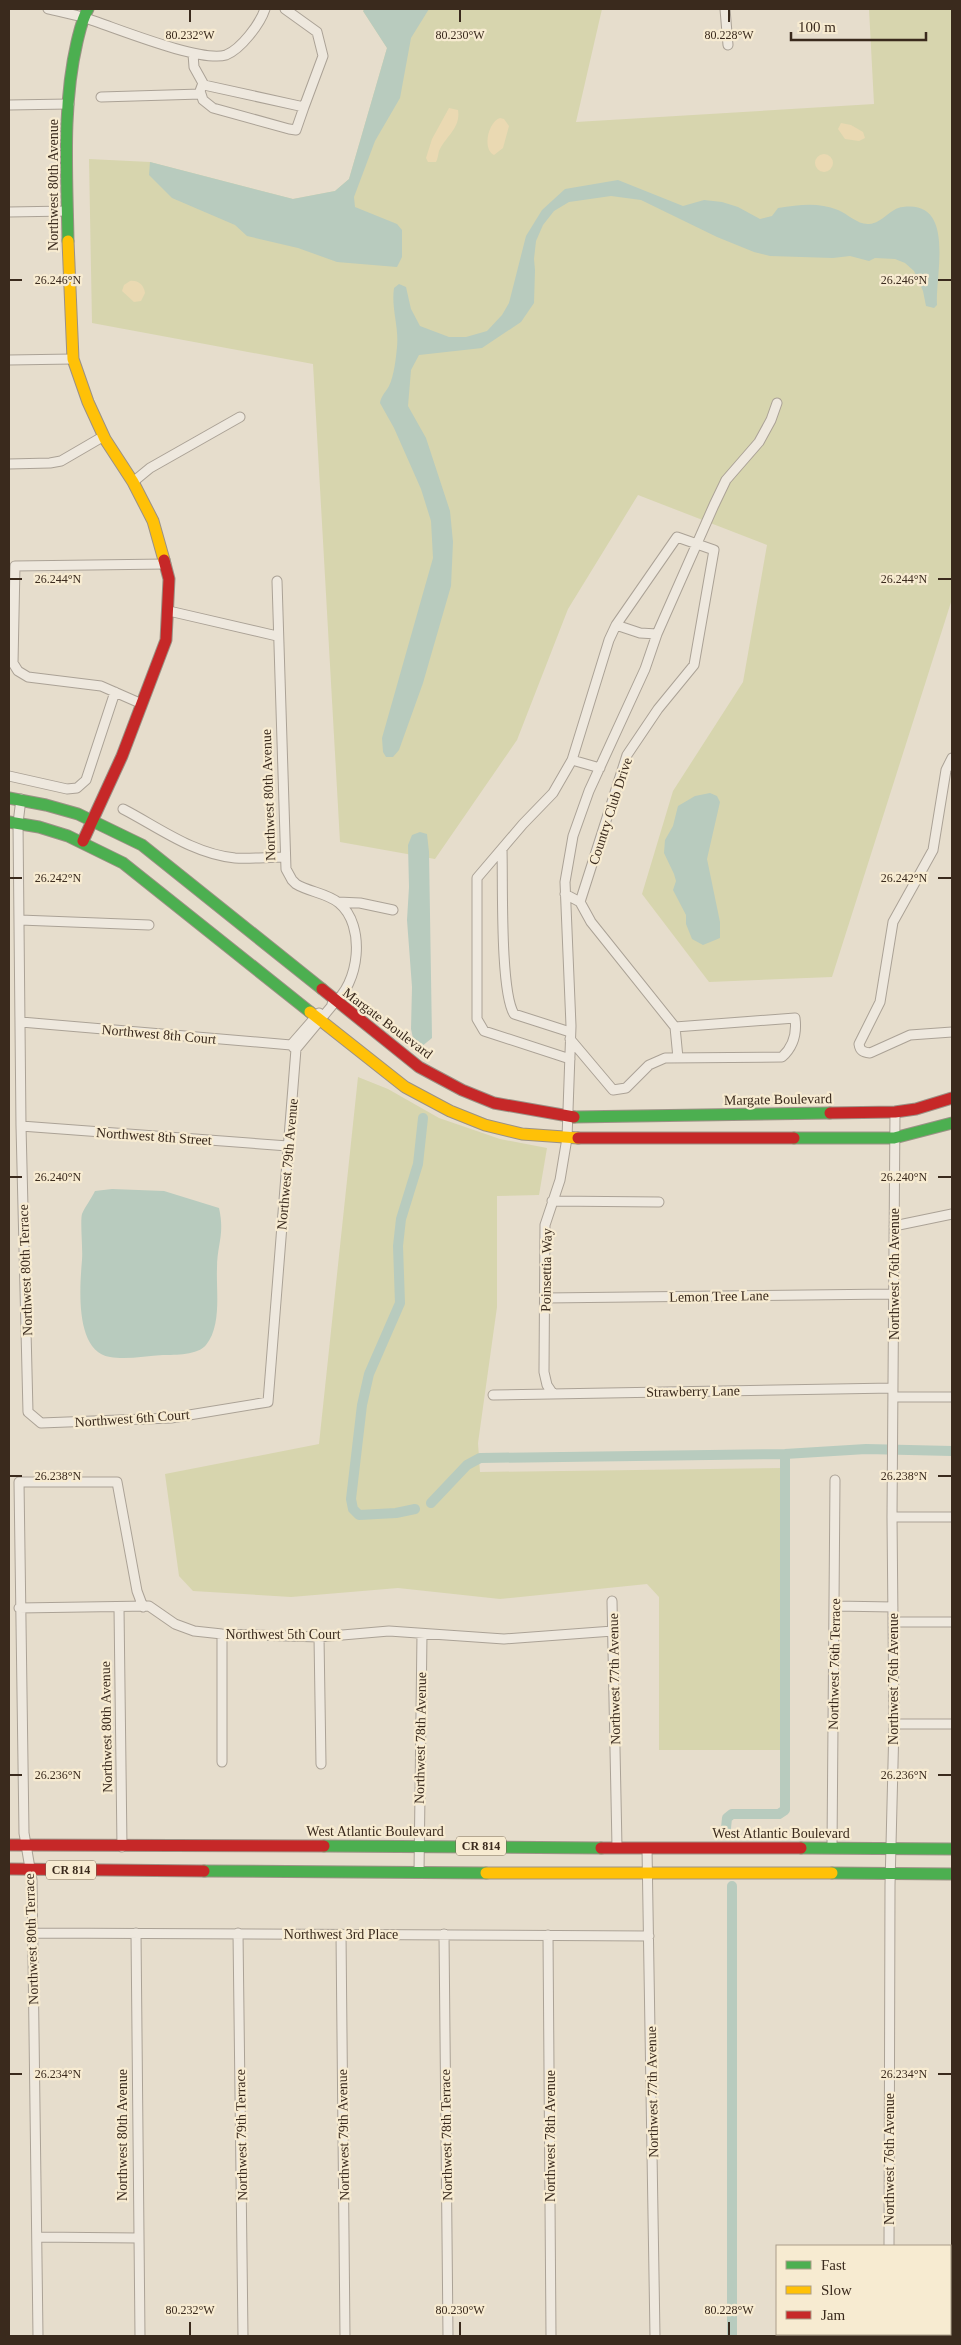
<svg xmlns="http://www.w3.org/2000/svg" width="961" height="2345" font-family="'Times New Roman',serif">
<style>
.green{fill:#d7d5ae}
.sand{fill:#ead9b2}
.water{fill:#b8cbbe}
.lines{fill:none;stroke-linecap:round;stroke-linejoin:round}
.canal{stroke:#b8cbbe;stroke-width:10}
.street-casing{stroke:#aba296;stroke-width:11}
.fast-casing{stroke:#9b9185;stroke-width:13}
.slow-casing{stroke:#9b9185;stroke-width:13}
.jam-casing{stroke:#9b9185;stroke-width:13}
.street{stroke:#eee8de;stroke-width:9}
.fast{stroke:#4caf50;stroke-width:11}
.slow{stroke:#ffc107;stroke-width:11}
.jam{stroke:#c62828;stroke-width:11}
.ticks{fill:none;stroke:#3a2a1d;stroke-width:2}
.labels{text-anchor:middle;stroke-width:4.5;stroke-linejoin:round;paint-order:stroke}
.shield{fill:#f7ebd1;stroke:#736453;stroke-width:1}
.shield-label{font-size:12px;font-weight:bold;fill:#3a2a1d}
.street-label{font-size:14px;fill:#3a2a1d;stroke:#f7ebd1}
.ticks-label{font-size:12px;text-anchor:middle;fill:#3a2a1d;stroke:#f7ebd1;stroke-width:4.5;stroke-linejoin:round;paint-order:stroke}
</style>
<rect width="100%" height="100%" fill="#e6ddcc"/>
<path class="green" d="M365,9H602L576,122L874,104L869,9H952V599L832,977L709,982L642,894L673,791L743,682L767,545L638,495L568,609L517,740L435,859L340,842L313,364L92,323L89,159L150,162L293,199L335,191L349,179L387,48L363,11Z
M358,1077L388,1089L439,1118L500,1139L547,1148L539,1195L497,1196V1307L478,1443L480,1472L782,1468L780,1750H659V1597L647,1584L500,1599L398,1588L291,1597L193,1591L179,1576L165,1474L319,1444Z"/>
<path class="sand" d="M449,108L458,110C461,128 446,136 439,151C438,155 438,158 436,162H428L426,158L432,139Z
M500,118L504,119L509,126L503,148L494,155C482,149 488,122 500,118Z
M841,123L851,125L863,132L865,138L859,141L845,139L838,129Z
M815 163a9 9 0 1 1 18 0a9 9 0 1 1-18 0Z
M130,281C138,280 144,285 145,293L141,301L134,302L122,291L124,285Z"/>
<path class="water" d="M365,9H429L411,38L400,98L375,141L354,197L355,207L397,224L402,230V257L397,267L337,262L298,248L247,236L235,225L172,198L149,175L150,162L293,199L335,191L349,179L387,48L363,11Z
M618,180L683,206L704,200L722,202L738,207L760,219L772,216L778,208C800,205 817,202 838,210C848,214 858,225 869,224C883,223 890,208 903,207C956,200 935,275 937,305L934,308L926,306L923,291L914,271L905,263L895,259L875,258L869,261L850,256L833,258L770,256L754,252L717,237L641,200L611,196L569,202L554,211L543,225L536,241L534,259L535,270L534,303L521,322L482,348L419,355L411,370L408,406L426,438L450,511L453,542L451,586L423,683L399,750L393,757H386L383,752L382,738L433,558L431,521L421,489L394,428L380,403C381,396 385,393 389,386C394,376 396,358 397,347C399,326 391,309 394,288L399,284L406,287L411,309L420,326L449,337H466L487,331L502,315L509,303L526,236L542,210L565,189Z
M710,793L717,796L720,802L707,859L720,922V938L703,945L692,939L686,924V915L673,890L676,881L674,874L664,853L665,840L673,826L678,806L695,796Z
M420,832L427,834L429,852L432,1038L421,1047L414,1043L411,1029L412,987L407,920L409,887L408,845L412,835Z
M112,1189L164,1191L219,1208C225,1235 217,1244 217,1268C216,1291 222,1325 206,1345C198,1355 175,1355 163,1355C146,1356 126,1360 110,1357C74,1351 80,1285 82,1260C83,1248 80,1222 82,1214C85,1207 91,1199 95,1191Z"/>
<g class="lines">
<path class="canal" d="M431,1503L467,1465L480,1458L785,1454L866,1449L952,1451
M415,1509L396,1513L359,1515L353,1509L351,1499L362,1405L369,1374L400,1303L398,1246L401,1219L418,1164L423,1118
M726,1828L727,1818L732,1814H779L785,1810V1454
M732,1886V2336"/>
<defs>
<path id="street" d="M48,9C60,12 73,14 85,18C114,27 200,63 226,55C241,49 260,24 265,9
M725,9L728,45
M193,54L194,67L204,85L304,107L323,56L317,32L285,9
M203,83L200,91L203,100L213,108L289,129L296,130L304,107
M101,97L201,94
M9,105L69,104
M9,212L67,211
M9,360L73,359
M9,464L50,463L61,461L104,436
M133,482L150,468L240,417
M277,581L286,869L292,880L296,884C309,892 327,893 339,903C366,925 360,985 332,1004
M169,611L277,636
M616,625L640,633L657,634
M142,704L101,686L28,677L18,671L13,663L15,566L166,564
M952,758L946,770L933,850L893,922L880,1002L859,1044C860,1051 863,1052 870,1053L910,1035L952,1032
M572,760L600,768
M9,776L67,789L77,788L86,780L115,692
M21,799L18,823L21,1126L28,1412L41,1423L171,1418L268,1402L296,1049L335,1002
M123,809C158,827 193,854 235,858C251,859 268,857 285,857
M502,849C503,882 500,991 514,1014L570,1032
M565,894L580,902L591,922L675,1027L678,1058
M338,902L360,903L393,910
M20,920L149,925
M21,1022L291,1045L294,1048
M570,1039L613,1090L626,1088L649,1065L665,1058L782,1057C793,1047 797,1033 795,1018L675,1027
M291,1045L319,1013
M570,1059L484,1031L477,1019V878L523,824L553,793L572,760L609,640L616,625L677,537L714,550L694,665L658,709L627,755L580,902
M21,1126L288,1146
M552,1201L659,1202
M894,1226L952,1214
M545,1298L893,1294
M553,1394L547,1385L544,1372L545,1225L560,1180L567,1138L571,1026L565,882L573,836L589,791L645,669L657,634L714,505L726,480L759,442L771,420L777,403
M493,1395L893,1388
M893,1397H952
M892,1517H952
M612,1601L617,1847
M835,1606L893,1607
M19,1608L149,1606L175,1624L194,1631L222,1634L319,1637L389,1631L504,1639L613,1631
M119,1608L122,1847
M894,1622H952
M222,1634V1762
M319,1637L321,1764
M894,1724H952
M647,1848L655,2336
M832,1848L835,1480
M419,1873L422,1634
M32,1933L649,1936
M136,1933L140,2336
M238,1933L243,2336
M341,1934L345,2336
M444,1934L448,2336
M548,1935L551,2336
M37,2237L138,2238
M889,2246L890,1885L894,1724L892,1517L895,1112
M889,2334V2336
M38,2336L32,1880L24,1833L19,1482H117L137,1591L143,1607"/>
<path id="fast" d="M68,241C67,175 62,106 77,42C80,30 82,19 88,9
M9,798L46,805L78,814L142,845L322,989
M9,822L39,827L68,836L123,863L310,1012
M574,1117L830,1113
M794,1138H894L952,1123
M324,1846L601,1848
M801,1848L952,1849
M204,1871L486,1873
M832,1873L952,1874"/>
<path id="slow" d="M68,241L73,359L88,402L105,439L133,482L153,521L164,560
M310,1012L405,1087L450,1111L485,1125L522,1134L578,1138
M486,1873H832"/>
<path id="jam" d="M83,841L122,756L166,640L169,579L164,560
M322,989L419,1067L462,1090L494,1103L574,1117
M830,1113L895,1112L916,1109L952,1098
M578,1138H794
M9,1845L324,1846
M601,1848H801
M9,1869L204,1871"/>
</defs>
<use href="#street" class="street-casing"/>
<use href="#fast" class="fast-casing"/>
<use href="#slow" class="slow-casing"/>
<use href="#jam" class="jam-casing"/>
<use href="#street" class="street"/>
<use href="#fast" class="fast"/>
<use href="#slow" class="slow"/>
<use href="#jam" class="jam"/>
</g>
<path class="ticks" d="M190,10V22M460,10V22M729,10V22M10,280H22M938,280H951M10,579H22M938,579H951M10,878H22M938,878H951M10,1177H22M938,1177H951M10,1476H22M938,1476H951M10,1775H22M938,1775H951M10,2074H22M938,2074H951M190,2322V2335M460,2322V2335M729,2322V2335"/>
<g class="labels">
<g class="shield">
<rect x="456" y="1836.5" width="50" height="19" rx="4"/>
<rect x="46" y="1860.5" width="50" height="19" rx="4"/>
</g>
<g class="shield-label">
<text x="481" y="1850">CR 814</text>
<text x="71" y="1874">CR 814</text>
</g>
<g class="street-label">
<text transform="translate(53 185) rotate(-90)" y="5">Northwest 80th Avenue</text>
<text transform="translate(268 795) rotate(-92)" y="5">Northwest 80th Avenue</text>
<text transform="translate(610 811) rotate(-72)" y="5">Country Club Drive</text>
<text transform="translate(388 1023) rotate(37)" y="5">Margate Boulevard</text>
<text transform="translate(159 1034) rotate(5)" y="5">Northwest 8th Court</text>
<text transform="translate(778 1099) rotate(-1)" y="5">Margate Boulevard</text>
<text transform="translate(154 1136) rotate(4)" y="5">Northwest 8th Street</text>
<text transform="translate(287 1164) rotate(-85)" y="5">Northwest 79th Avenue</text>
<text transform="translate(25 1270) rotate(-92)" y="5">Northwest 80th Terrace</text>
<text transform="translate(546 1270) rotate(-89)" y="5">Poinsettia Way</text>
<text transform="translate(894 1274) rotate(-90)" y="5">Northwest 76th Avenue</text>
<text transform="translate(719 1296) rotate(-1)" y="5">Lemon Tree Lane</text>
<text transform="translate(693 1391) rotate(-1)" y="5">Strawberry Lane</text>
<text transform="translate(132 1418) rotate(-4)" y="5">Northwest 6th Court</text>
<text x="283" y="1639">Northwest 5th Court</text>
<text transform="translate(834 1664) rotate(-89)" y="5">Northwest 76th Terrace</text>
<text transform="translate(614 1679) rotate(-91)" y="5">Northwest 77th Avenue</text>
<text transform="translate(893 1679) rotate(-90)" y="5">Northwest 76th Avenue</text>
<text transform="translate(106 1727) rotate(-91)" y="5">Northwest 80th Avenue</text>
<text transform="translate(420 1738) rotate(-89)" y="5">Northwest 78th Avenue</text>
<text x="375" y="1836">West Atlantic Boulevard</text>
<text x="781" y="1838">West Atlantic Boulevard</text>
<text x="341" y="1939">Northwest 3rd Place</text>
<text transform="translate(31 1939) rotate(-92)" y="5">Northwest 80th Terrace</text>
<text transform="translate(652 2092) rotate(-91)" y="5">Northwest 77th Avenue</text>
<text transform="translate(122 2135) rotate(-90)" y="5">Northwest 80th Avenue</text>
<text transform="translate(241 2135) rotate(-91)" y="5">Northwest 79th Terrace</text>
<text transform="translate(343 2135) rotate(-91)" y="5">Northwest 79th Avenue</text>
<text transform="translate(446 2135) rotate(-91)" y="5">Northwest 78th Terrace</text>
<text transform="translate(550 2136) rotate(-90)" y="5">Northwest 78th Avenue</text>
<text transform="translate(889 2159) rotate(-90)" y="5">Northwest 76th Avenue</text>
</g>
</g>
<g class="ticks-label">
<text x="190" y="39">80.232°W</text>
<text x="460" y="39">80.230°W</text>
<text x="729" y="39">80.228°W</text>
<text x="58" y="284">26.246°N</text>
<text x="904" y="284">26.246°N</text>
<text x="58" y="583">26.244°N</text>
<text x="904" y="583">26.244°N</text>
<text x="58" y="882">26.242°N</text>
<text x="904" y="882">26.242°N</text>
<text x="58" y="1181">26.240°N</text>
<text x="904" y="1181">26.240°N</text>
<text x="58" y="1480">26.238°N</text>
<text x="904" y="1480">26.238°N</text>
<text x="58" y="1779">26.236°N</text>
<text x="904" y="1779">26.236°N</text>
<text x="58" y="2078">26.234°N</text>
<text x="904" y="2078">26.234°N</text>
<text x="190" y="2314">80.232°W</text>
<text x="460" y="2314">80.230°W</text>
<text x="729" y="2314">80.228°W</text>
</g>
<rect width="961" height="2345" fill="none" stroke="#3a2a1d" stroke-width="20"/>
<rect x="776" y="2245" width="175" height="90" fill="#f7ebd1" stroke="#ab9e89"/>
<rect x="786" y="2261" width="25" height="8" fill="#4caf50" stroke="#ab9e89"/>
<text x="821" y="2270" font-size="15" fill="#3a2a1d">Fast</text>
<rect x="786" y="2286" width="25" height="8" fill="#ffc107" stroke="#ab9e89"/>
<text x="821" y="2295" font-size="15" fill="#3a2a1d">Slow</text>
<rect x="786" y="2311" width="25" height="8" fill="#c62828" stroke="#ab9e89"/>
<text x="821" y="2320" font-size="15" fill="#3a2a1d">Jam</text>
<path d="M791 32v8h135v-8" fill="none" stroke="#3a2a1d" stroke-width="2.5"/>
<text x="798" y="32" font-size="15" fill="#3a2a1d" stroke="#f7ebd1" stroke-width="4" paint-order="stroke">100 m</text>
</svg>
